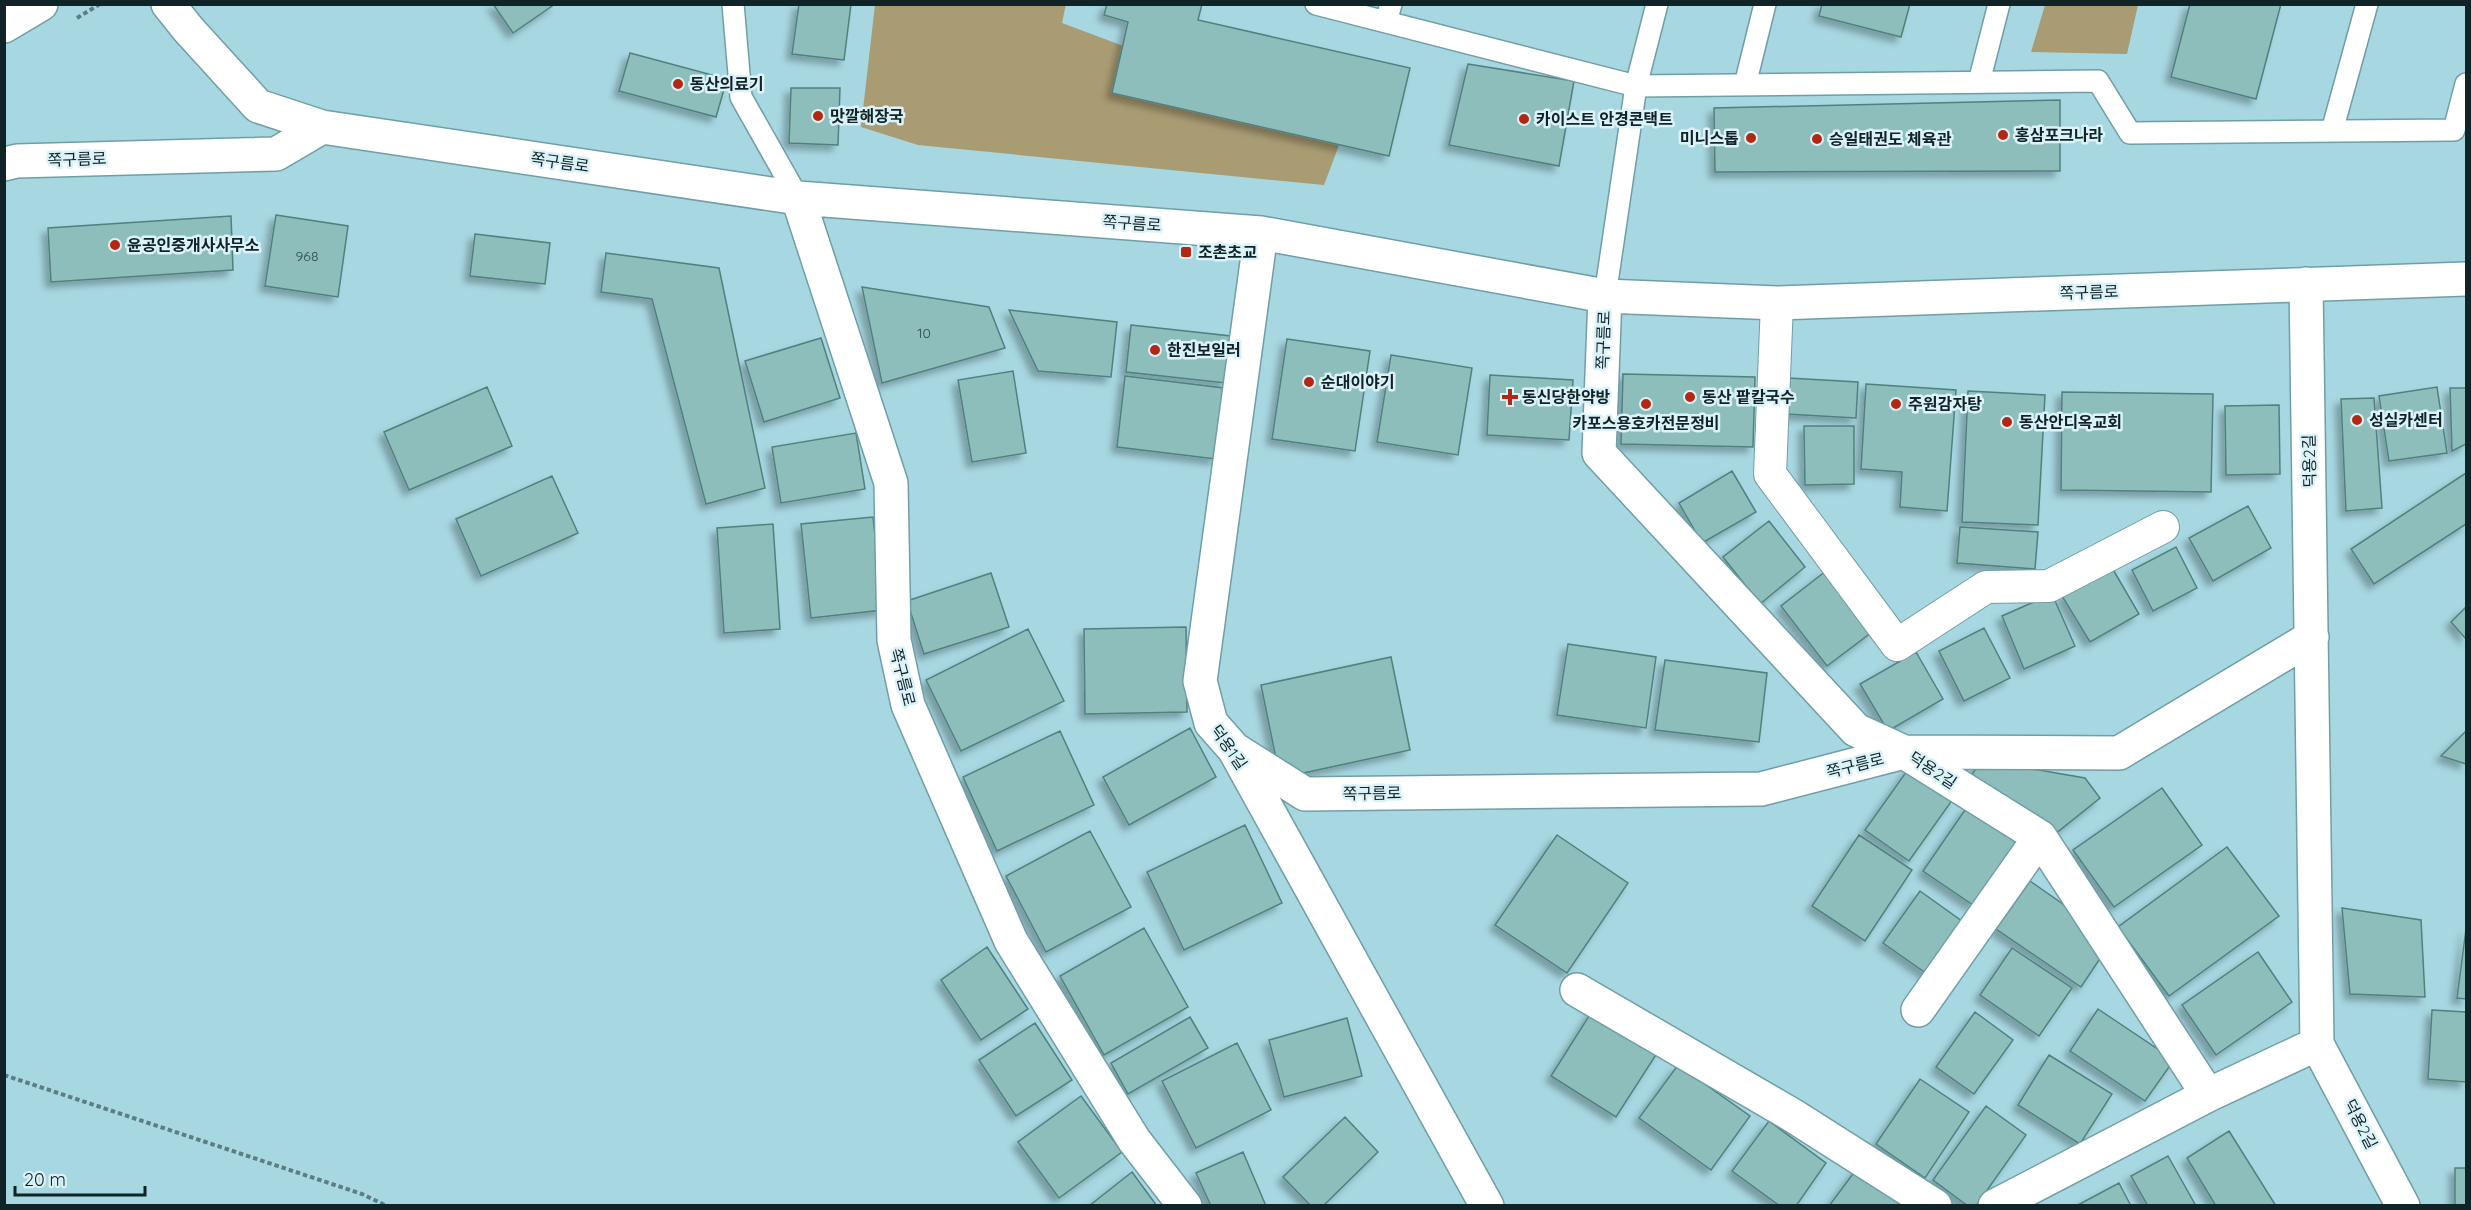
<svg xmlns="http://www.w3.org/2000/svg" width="2471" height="1210" font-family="Quicksand,'Noto Sans KR',sans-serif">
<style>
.green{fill:#a99b72}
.building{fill:#8dbebb;stroke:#51817e;stroke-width:1.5;filter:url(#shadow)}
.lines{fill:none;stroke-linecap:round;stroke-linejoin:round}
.service-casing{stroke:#6f9ea7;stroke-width:24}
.pedestrian-casing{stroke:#6f9ea7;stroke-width:34}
.minor-casing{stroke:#6f9ea7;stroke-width:36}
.tertiary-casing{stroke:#6f9ea7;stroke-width:36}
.path{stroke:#5c7d84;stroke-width:4;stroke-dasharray:4.5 3;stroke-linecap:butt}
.service{stroke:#fff;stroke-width:21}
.pedestrian{stroke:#fff;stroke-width:32}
.minor{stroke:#fff;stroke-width:33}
.tertiary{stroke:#fff;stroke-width:33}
.poi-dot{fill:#b42712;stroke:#dbf3f8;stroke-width:2}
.labels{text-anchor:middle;stroke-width:5;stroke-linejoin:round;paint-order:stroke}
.number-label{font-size:14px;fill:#2f4a4c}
.poi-label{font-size:16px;font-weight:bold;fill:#102327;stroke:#dbf3f8;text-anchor:start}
.street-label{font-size:16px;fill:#102327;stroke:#dbf3f8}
</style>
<defs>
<filter id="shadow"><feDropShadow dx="-5.5" dy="5.5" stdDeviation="3" flood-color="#0004"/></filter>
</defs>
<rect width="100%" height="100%" fill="#a7d7e1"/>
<path class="green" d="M1066,4L1062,23L1142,53L1130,97L1339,145L1324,185L918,145L861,127L875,5Z
M2045,5H2138L2127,54L2031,52Z"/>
<path class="building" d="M493,4H555L513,33Z
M799,4H851L844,60L792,54Z
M1107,4H1202L1198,20L1410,68L1389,156L1112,93L1128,22L1104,15Z
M1822,4H1910L1901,37L1819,16Z
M2190,4H2281L2256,99L2171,77Z
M630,53L727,79L716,117L619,91Z
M1468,64L1574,81L1559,166L1449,145Z
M791,88H840L838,145L789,143Z
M2060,100V171L1715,172L1714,108Z
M276,215L348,226L338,297L265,286Z
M231,216L233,270L51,282L48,228Z
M475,234L550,243L545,284L470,276Z
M606,253L719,268L765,488L706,504L652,299L601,292Z
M862,287L989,307L1005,348L882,383Z
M1009,310L1117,322L1111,377L1038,371Z
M1131,325L1231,336L1226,383L1126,372Z
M821,338L840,398L764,422L745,361Z
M1287,339L1370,351L1355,451L1272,439Z
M1391,355L1472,368L1458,455L1377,442Z
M1013,371L1026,453L972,462L958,380Z
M1623,374L1755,377L1753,447L1621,444Z
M1490,375L1573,380L1569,440L1487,435Z
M1125,376L1224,388L1216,459L1117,447Z
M1788,378L1858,382L1856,418L1786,414Z
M1866,384L1956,390L1947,511L1900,507L1902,472L1861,469Z
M487,387L512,446L409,490L384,432Z
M2437,387L2447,453L2389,461L2379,396Z
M2450,388H2466V444L2452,451Z
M1968,391L2045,395L2038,525L1962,522Z
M2062,392L2213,394L2211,492L2061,490Z
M2374,398L2382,508L2346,511L2341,399Z
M2279,405L2280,474L2226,475L2225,406Z
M1804,426H1854V484L1805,485Z
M856,433L865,489L781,503L772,447Z
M1732,471L1756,512L1702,543L1679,503Z
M2466,473V524L2374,584L2351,549Z
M552,476L578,533L481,576L456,519Z
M2248,506L2271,548L2213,581L2189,538Z
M873,517L883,610L811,618L801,524Z
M1769,521L1805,567L1760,604L1723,557Z
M773,524L780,629L724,633L717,528Z
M1960,527L2038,532L2035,569L1957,563Z
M2176,547L2197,588L2153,611L2132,570Z
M2111,566L2139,614L2090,642L2062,596Z
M1826,571L1872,632L1827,666L1781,606Z
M991,573L1009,627L924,654L907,601Z
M2052,594L2075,646L2024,669L2002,616Z
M2466,607V639L2451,622Z
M1186,627L1187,712L1085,714L1084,629Z
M1984,628L2010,678L1964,701L1939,651Z
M1028,629L1064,701L961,751L926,680Z
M1568,644L1656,657L1646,728L1557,715Z
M1916,652L1943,699L1888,731L1860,684Z
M1391,657L1410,750L1280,778L1261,685Z
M1665,660L1767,673L1759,742L1655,730Z
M1190,728L1216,777L1129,825L1103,777Z
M1060,731L1094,805L997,851L963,777Z
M2466,731V764L2441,756Z
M1981,760L2085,778L2100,798L2055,834L1970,778Z
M1909,768L1953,799L1909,861L1865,830Z
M2162,788L2202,845L2114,907L2073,850Z
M1967,807L2017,841L1973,905L1923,871Z
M1245,825L1282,903L1184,950L1147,872Z
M1090,831L1131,907L1046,952L1006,876Z
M1557,835L1628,883L1567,973L1495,925Z
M1859,835L1912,870L1865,941L1812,906Z
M2227,847L2279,916L2169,996L2118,927Z
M2030,881L2070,909L2101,957L2081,987L1996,929Z
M1920,891L1966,924L1930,976L1883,943Z
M2342,908L2421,920L2425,997L2350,994Z
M1144,928L1188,1007L1104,1055L1060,976Z
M2466,929V999L2457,998Z
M987,947L1028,1009L981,1040L941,980Z
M2012,948L2072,988L2039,1036L1980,995Z
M2258,952L2292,1002L2216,1055L2182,1005Z
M1594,1008L1659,1050L1616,1117L1551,1076Z
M2098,1009L2174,1060L2145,1101L2070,1051Z
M2432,1010L2466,1012V1082L2428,1079Z
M1975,1012L2013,1040L1974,1094L1936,1067Z
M1190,1017L1208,1048L1128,1094L1111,1063Z
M1347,1018L1362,1076L1284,1097L1269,1040Z
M1035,1023L1072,1080L1016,1116L979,1060Z
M1237,1043L1271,1110L1196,1148L1162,1081Z
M2049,1055L2112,1094L2080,1144L2018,1105Z
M1678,1065L1750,1116L1711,1170L1639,1118Z
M1920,1079L1969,1112L1925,1178L1876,1144Z
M1081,1096L1122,1152L1059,1198L1018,1142Z
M1986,1106L2026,1135L1976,1206H1968L1933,1180Z
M1345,1117L1378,1152L1323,1206H1311L1283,1177Z
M1769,1121L1826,1163L1796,1206H1780L1732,1171Z
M2229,1131L2276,1206H2216L2187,1158Z
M1243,1152L1266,1206H1211L1196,1173Z
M2168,1156L2196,1206H2148L2131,1176Z
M1858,1167L1908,1206H1829Z
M2455,1168H2466V1206H2455Z
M1132,1172L1157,1206H1089Z
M2119,1183L2131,1206H2076Z"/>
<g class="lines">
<defs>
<path id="service" d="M733,4L741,97L798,198
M1316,4L1636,86L2098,81L2130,133L2454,130L2466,84
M1386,22L1391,4
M1979,82L1999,4
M1745,85L1765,4
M2332,131L2367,4
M1605,296L1636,86L1657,4"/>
<path id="pedestrian" d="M1777,303L1770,474L1897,645L1986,587L2049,586L2163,527"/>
<path id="minor" d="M168,4L188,29L258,106L322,127L798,198L1261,233L1605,296L1777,303L2466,279
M4,164L17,161L276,154L322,127
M798,198L891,483L894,640L908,705L1011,941L1134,1140L1185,1206
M1261,233L1200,681L1211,723L1234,749L1487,1206
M2306,284L2317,1044L2403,1206
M1605,296L1599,453L1856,730L1904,752L2040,837L2208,1095
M1234,749L1305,794L1761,789L1904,752L2119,753L2312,637
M1577,990L1792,1115L1935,1206
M1918,1010L2040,837
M1995,1206L2208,1095L2317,1044"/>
<path id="tertiary" d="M4,26L41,4"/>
</defs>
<use href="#service" class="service-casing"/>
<use href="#pedestrian" class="pedestrian-casing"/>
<use href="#minor" class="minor-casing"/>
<use href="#tertiary" class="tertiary-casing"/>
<path class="path" d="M77,18L100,4
M4,1075L362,1194L387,1206"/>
<use href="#service" class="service"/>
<use href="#pedestrian" class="pedestrian"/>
<use href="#minor" class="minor"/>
<use href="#tertiary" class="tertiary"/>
</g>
<g class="poi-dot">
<circle cx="678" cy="84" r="6"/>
<circle cx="818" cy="116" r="6"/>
<circle cx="1524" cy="119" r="6"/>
<circle cx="2003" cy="135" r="6"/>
<circle cx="1751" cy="138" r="6"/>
<circle cx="1817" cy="139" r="6"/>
<circle cx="115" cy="245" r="6"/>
<rect x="1180" y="246" width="12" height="12" rx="3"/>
<circle cx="1155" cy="350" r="6"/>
<circle cx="1309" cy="382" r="6"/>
<path d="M1507 388h6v6h6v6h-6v6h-6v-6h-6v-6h6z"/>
<circle cx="1690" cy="397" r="6"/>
<circle cx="1646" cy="404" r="6"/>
<circle cx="1896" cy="404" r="6"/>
<circle cx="2357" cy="420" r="6"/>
<circle cx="2007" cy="422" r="6"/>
</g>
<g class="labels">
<g class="number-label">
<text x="307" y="261">968</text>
<text x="924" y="338">10</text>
</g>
<g class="poi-label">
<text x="690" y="90">동산의료기</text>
<text x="830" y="122">맛깔해장국</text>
<text x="1536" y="125">카이스트 안경콘택트</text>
<text x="2015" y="141">홍삼포크나라</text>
<text x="1739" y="144" text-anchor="end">미니스톱</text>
<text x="1829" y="145">승일태권도 체육관</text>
<text x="127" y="251">윤공인중개사사무소</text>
<text x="1198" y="258">조촌초교</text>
<text x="1167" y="356">한진보일러</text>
<text x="1321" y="388">순대이야기</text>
<text x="1522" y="403">동신당한약방</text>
<text x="1702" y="403">동산 팥칼국수</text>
<text x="1908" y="410">주원감자탕</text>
<text x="2369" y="426">성실카센터</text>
<text x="2019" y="428">동산안디옥교회</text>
<text x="1646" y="429" text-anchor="middle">카포스용호카전문정비</text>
</g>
<g class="street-label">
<text transform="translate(77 159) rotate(-2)" y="6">쪽구름로</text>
<text transform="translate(560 162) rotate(8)" y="6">쪽구름로</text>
<text transform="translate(1132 223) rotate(4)" y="6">쪽구름로</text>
<text transform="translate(2089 292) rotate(-2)" y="6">쪽구름로</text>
<text transform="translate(1603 340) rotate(-88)" y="6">쪽구름로</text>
<text transform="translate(2309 461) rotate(-91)" y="6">덕용2길</text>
<text transform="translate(903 677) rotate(76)" y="6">쪽구름로</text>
<text transform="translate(1229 747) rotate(55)" y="6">덕용1길</text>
<text transform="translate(1855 765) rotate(-14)" y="6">쪽구름로</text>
<text transform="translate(1933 770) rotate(33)" y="6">덕용2길</text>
<text transform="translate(1372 793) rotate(-1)" y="6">쪽구름로</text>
<text transform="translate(2361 1124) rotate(63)" y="6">덕용2길</text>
</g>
</g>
<rect width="2471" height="1210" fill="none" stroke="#102327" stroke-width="12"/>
<path d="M15 1186v9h130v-9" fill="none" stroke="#102327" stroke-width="3"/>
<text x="24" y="1186" font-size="18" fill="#102327" stroke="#dbf3f8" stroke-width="4.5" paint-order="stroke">20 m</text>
</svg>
